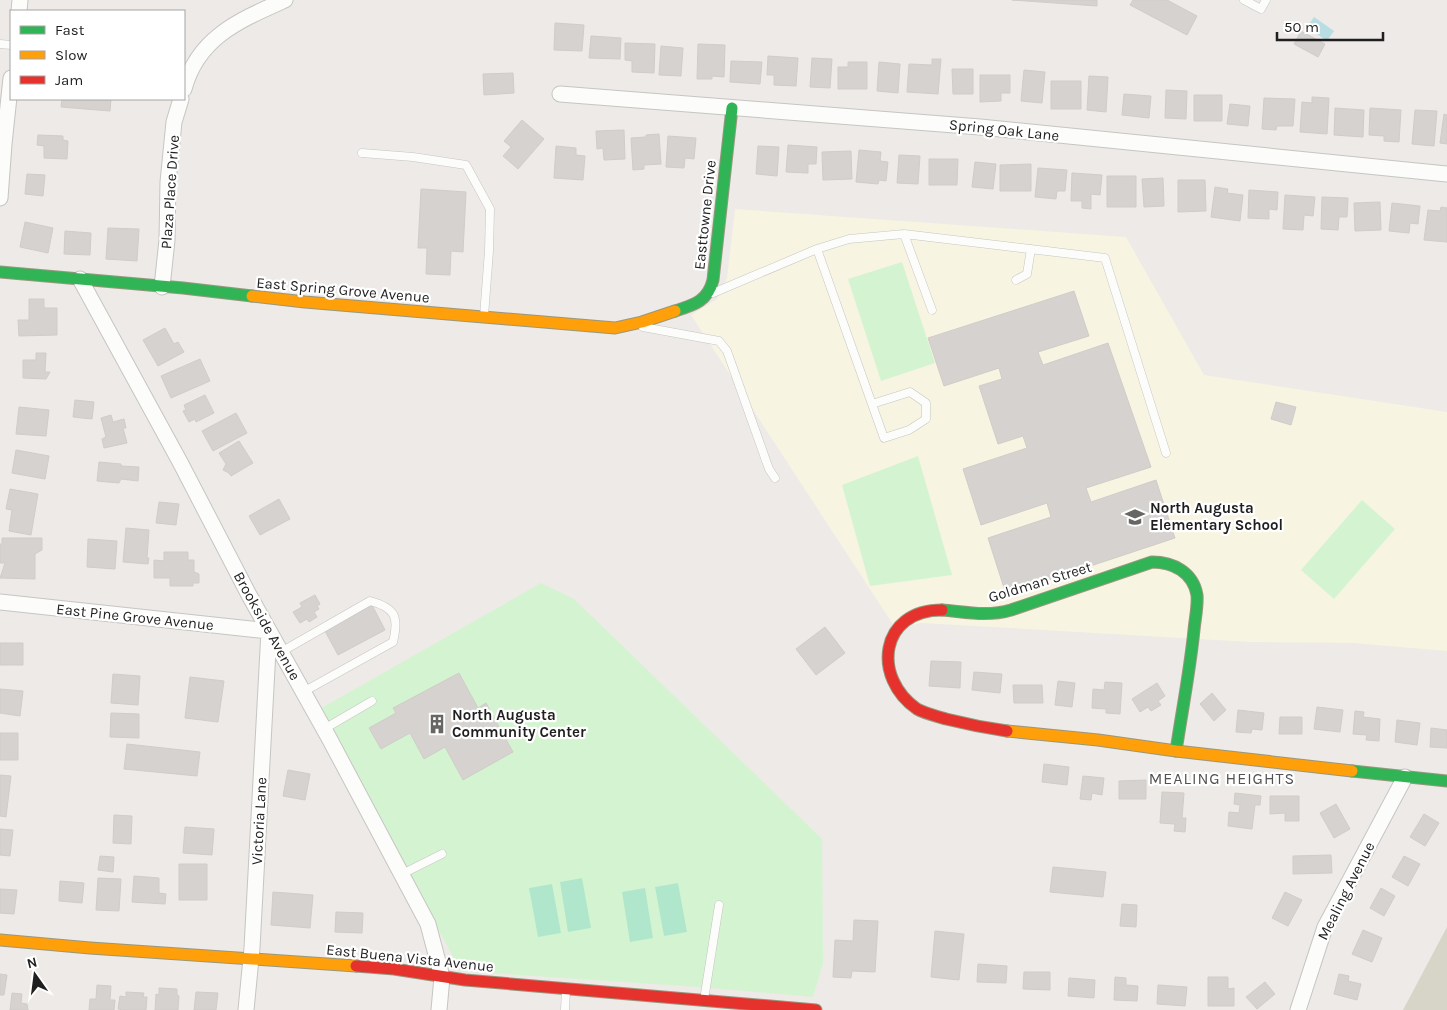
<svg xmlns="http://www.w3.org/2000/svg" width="1447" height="1010" font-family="Karla,sans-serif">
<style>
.education{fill:#f7f4e2}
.construction{fill:#d7d5c8}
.park{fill:#d4f4d1}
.pitch{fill:#b0e7cc}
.water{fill:#b8dde2}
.building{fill:#d5d2d0;stroke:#d1ccc8}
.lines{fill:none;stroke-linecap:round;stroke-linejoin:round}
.lane-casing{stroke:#c6c5c3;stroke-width:9}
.street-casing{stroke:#c6c5c3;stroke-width:17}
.fast-casing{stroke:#98977e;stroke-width:13}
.slow-casing{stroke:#98977e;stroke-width:13}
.jam-casing{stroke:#98977e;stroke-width:13}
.lane{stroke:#fcfcfb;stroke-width:8}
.street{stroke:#fcfcfb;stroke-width:15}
.fast{stroke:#30b455;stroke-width:11}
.slow{stroke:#ff9f0a;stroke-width:11}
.jam{stroke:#e5322d;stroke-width:11}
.labels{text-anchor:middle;stroke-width:4.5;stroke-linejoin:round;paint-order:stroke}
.street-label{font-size:15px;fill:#1f1f1f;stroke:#fff}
.poi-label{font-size:15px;font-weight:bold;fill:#1f1f1f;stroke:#fff;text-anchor:start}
.neighbourhood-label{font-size:16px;letter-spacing:1px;fill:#525252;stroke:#fff}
</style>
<rect width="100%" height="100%" fill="#edeae7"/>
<path class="education" d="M735,209L1126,237L1204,375L1447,412V651L1353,643L1250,642L921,623L896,629L691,315L717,299L727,278Z"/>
<path class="construction" d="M1447,927V1010H1403Z"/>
<path class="park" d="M902,262L935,363L881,381L848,279Z
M918,456L952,575L870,586L842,485Z
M1362,500L1395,529L1334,599L1301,570Z
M541,583L574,599L822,839L823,963L813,997L699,987L461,971L318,710Z"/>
<path class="pitch" d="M582,878L591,928L568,932L560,882Z
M678,883L687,932L664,936L655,887Z
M552,884L561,933L538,937L529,888Z
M645,888L653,938L630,942L622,892Z"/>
<path class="water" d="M1314,17L1334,31L1327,41L1307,27Z"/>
<path class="building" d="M1012,0H1097V6Z
M1133,0H1167L1197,16L1187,35L1130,5Z
M555,23L584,25L582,51L554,50Z
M1301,31L1325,44L1318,57L1294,44Z
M591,36L621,38L620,59L589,58Z
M625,43L655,44L654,73L632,72V61L625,60Z
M698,44L725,45L724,77L712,76V79H697Z
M661,46L683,48L681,76L659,75Z
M768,56L798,58L796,86L774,85V75H767Z
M812,58L832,59L830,88L810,87Z
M932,59H941L938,94L907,92L909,64L932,65Z
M731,61L762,62L760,84L730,82Z
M848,62H867V89H838V67H848Z
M879,62L900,64L898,93L877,91Z
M952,69H973V94H953Z
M1024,70L1045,72L1042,103L1021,101Z
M513,73L514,93L484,95L483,74Z
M980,75H1010V93H1001V101L980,102Z
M1089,76L1108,77L1106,112L1087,110Z
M1051,81H1081V109H1051Z
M1166,90L1187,91L1186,119L1165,118Z
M1124,94L1151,96L1149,118L1122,115Z
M1194,95H1222V121H1194Z
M1312,97L1329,98L1327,134L1300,132L1302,102L1312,103Z
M1264,98L1295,99L1293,126H1277L1276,130L1262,129Z
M62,99H111L110,111L61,107Z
M1230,104L1250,106L1248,126L1227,124Z
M1335,108L1364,110L1363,137L1334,135Z
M1370,108L1401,110L1399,142L1384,141V136L1369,135Z
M1415,110L1437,111L1434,146L1412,144Z
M1444,114L1447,115V144L1440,143Z
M522,120L544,139L518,169L503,156L511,147L504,141Z
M624,130L625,159L604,160L603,148L597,149L596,131Z
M659,134L661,164L644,165V169L633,170L631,138L646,137V135Z
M38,135L63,136V140L68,141L67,159L44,158V146L37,145Z
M668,136L696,138L694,159L685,158L684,168L666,167Z
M788,145L817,147L816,164H808V173L786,172Z
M556,146L576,148V155L585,156L583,180L554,178Z
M758,146L779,147L777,176L756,174Z
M859,150L881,152L880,161L888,162L886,181L879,180L878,184L856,182Z
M851,151L852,179L823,180L822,152Z
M899,155L920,156L918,184L897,183Z
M929,159H958L957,185H929Z
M975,162L996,164L993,189L972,187Z
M1031,164V191H1000V165Z
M1038,168L1067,170L1065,191H1057L1056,199L1035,197Z
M1072,173L1102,175L1100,195L1091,194V209L1082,208V201H1071Z
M27,174L45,175L43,196L25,194Z
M1107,176H1136V207H1107Z
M1163,178L1164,206L1144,207L1142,179Z
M1178,180H1205L1206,211L1178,212Z
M1215,187L1228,189L1227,193L1243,195L1240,221L1211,217Z
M421,189L466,192L463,252L451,251L450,275L426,274L427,248H418Z
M1249,190L1278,192L1277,210L1269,209V219L1248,218Z
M1285,195L1315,197L1313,216L1304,215L1303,230L1283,229Z
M1322,197L1348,198L1347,217H1339L1338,230L1321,229Z
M1380,202L1381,230L1355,231L1354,203Z
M1392,203L1420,206L1418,224L1410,223L1409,233L1389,231Z
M1441,207L1447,208V242L1424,240L1428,210L1440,211Z
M25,222L53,228L48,253L20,247Z
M108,228L139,229L137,261L106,259Z
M65,231L91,233L90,255L64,254Z
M1074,291L1089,336L1038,352L1043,365L1108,343L1151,467L1086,488L1091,502L1156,480L1175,538L1006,594L988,538L1051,517L1047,503L981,525L963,469L1027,448L1023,436L998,444L979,386L1002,379L999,368L944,386L928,338Z
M29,299H44V308H57V335L19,336L18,320H29Z
M165,328L174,344L178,342L184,352L158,366L143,340Z
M36,353H46L45,372H50L46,379L23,378V360H36Z
M200,359L210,381L171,398L161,376Z
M205,395L214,413L196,422L195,419L189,422L183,411L186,410L184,405Z
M75,400L94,402L92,419L73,417Z
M1276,402L1296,407L1291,425L1271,419Z
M19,407L49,410L46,436L16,434Z
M236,413L247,433L213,451L202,431Z
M111,415L113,422L124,419L126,428H123L127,443L104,448L102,439L106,437L101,418Z
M239,441L253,463L231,476L229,473L223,470L226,464L219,453Z
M16,450L49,456L45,479L12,473Z
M99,462L121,464V466L139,467L138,481L121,479L119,483L97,481Z
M10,489L38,494L31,535L9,531L12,510L6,509Z
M279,499L290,519L260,535L249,516Z
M159,502L179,504L176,525L156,523Z
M126,528L149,530L147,558H149L148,564L123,562Z
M2,538H42V550L35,554V579L0,578L5,563H0V544H2Z
M88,539L117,541L115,569L87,567Z
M164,552H188V560H194V572L199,574V583H193V586H170V578H154V560L164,561Z
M315,595L320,604L317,606L319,609L314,612L317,617L309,622L307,619L300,623L293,612L302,607L300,603Z
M372,605L385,630L338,655L325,631Z
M825,627L845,653L816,675L796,649Z
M0,643H23V665H0Z
M931,661L961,662L960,688L929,686Z
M974,672L1002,674L1000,693L972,690Z
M459,673L478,708L486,703L513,752L463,780L445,747L424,759L410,733L381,749L369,728L396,713L393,708Z
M113,674L140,676L138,705L111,703Z
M190,677L224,681L218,722L185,718Z
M1058,681L1075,683L1072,707L1055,705Z
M1105,682L1122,683L1120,714L1106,713V709L1092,708L1093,689L1104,690Z
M1157,683L1165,696L1158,701L1161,705L1151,711L1148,707L1140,712L1132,699Z
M1013,685H1042L1043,703H1014Z
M0,689L23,691L20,716L0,713Z
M1212,693L1226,710L1214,721L1200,704Z
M1317,707L1343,710L1340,732L1314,729Z
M1238,710L1264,713L1262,730L1252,729L1251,733L1236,732Z
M1355,711L1364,712L1363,717L1380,719L1379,741L1366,740L1367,735L1353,734Z
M111,713L139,714V738L110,737Z
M1280,717H1302V734H1279Z
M1397,720L1420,723L1417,745L1395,742Z
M1431,728L1447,730V748L1430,747Z
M0,733H18V760H0Z
M127,744L200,752L197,776L124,769Z
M1044,764L1069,767L1067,785L1042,782Z
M288,770L310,774L305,800L283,796Z
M0,775L11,776L6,817L0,816Z
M1083,776L1104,778L1102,795L1092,793L1091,800L1080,799Z
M1146,780V799H1119V781Z
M1162,792L1184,793L1182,818H1186L1185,832L1174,831L1175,824L1160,823Z
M1235,793L1261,796L1260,805H1255L1252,829L1228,826L1229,812L1239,813L1240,805L1234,804Z
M1270,796H1299V821H1285V813L1270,814Z
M1336,804L1350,829L1334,838L1320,813Z
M1424,814L1439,823L1425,846L1410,837Z
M114,815L132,816L131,844L113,843Z
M185,827L214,829L212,855L183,853Z
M0,829L13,830L10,856L0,855Z
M1331,855L1332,873L1293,874V856Z
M100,856L114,857L113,872L98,870Z
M1404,856L1420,864L1408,886L1392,877Z
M179,864H207V900H179Z
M1053,867L1106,872L1103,897L1050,892Z
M134,876L159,878V893L166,894L165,904L132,902Z
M98,878L121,879L119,911L96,910Z
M60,881L84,883L82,903L59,901Z
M1381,888L1395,896L1384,916L1370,908Z
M0,889L17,890L14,914L0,913Z
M273,892L313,895L310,928L271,925Z
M1285,892L1302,900L1288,926L1272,918Z
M1122,904L1137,905L1136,927L1120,926Z
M336,912L363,913L362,933L335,932Z
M854,920L878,921L875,972L852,971L851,978L833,977L835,940L853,941Z
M1363,930L1382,938L1372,962L1352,954Z
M935,931L964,934L959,980L931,977Z
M978,964L1007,966L1006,983L977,982Z
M1024,972H1050V990L1023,989Z
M0,974L7,975L4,995H0Z
M1339,974L1349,976L1348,981L1361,984L1357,1000L1334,994Z
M1115,977L1126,978V985L1138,986L1137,1001L1114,1000Z
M1208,977H1228V989L1234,988V1006H1208Z
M1069,978L1095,980L1094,998L1068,996Z
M1265,982L1275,994L1257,1009L1246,997Z
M97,985L111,986L110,1000H115L114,1010H89L90,999H96Z
M1158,985L1187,987L1185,1006L1157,1004Z
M159,988L177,989V995L179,996L178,1010H155L156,994L159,995Z
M126,992L144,993L143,997H147L146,1010H123L118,1009L120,996L126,997Z
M196,992L218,993L216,1010H194Z
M12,993L22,994L21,1003L27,1004L28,1010H10Z"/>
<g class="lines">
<defs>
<path id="lane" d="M1244,0L1261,9L1266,0
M0,44L11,45
M362,153L413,157L466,165L490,209L489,251L484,316
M904,234L932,310
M817,249L884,438L909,430L926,419V403L910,392L872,404
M1016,280L1027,274L1031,249
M713,293L817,249L849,239L904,234L1105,258L1166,453
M643,327L719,341L727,351L769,469L775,478
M281,652L370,601C396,608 399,617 393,642L303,692
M324,729L372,701
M402,874L442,854
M704,1000L719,905
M565,1010L566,990"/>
<path id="street" d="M19,11L20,0
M184,89C198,37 240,20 285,0
M560,94L980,127L1447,174
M0,198L4,144L11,78
M80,279L180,462L249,595L329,738L428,924L442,977L439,1010
M162,287L167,240L168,182L174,122L181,99
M0,602L269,631L252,948L246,1010
M1298,1010L1325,927L1405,777"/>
<path id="fast" d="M0,272L183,288L252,296
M675,311C694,305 708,301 713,280L732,108
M942,610C966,612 987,617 1011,610L1152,562C1173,562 1193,572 1197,595C1198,606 1195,619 1194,630C1190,670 1182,711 1176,751
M1352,771L1447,781"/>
<path id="slow" d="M252,296L305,302L615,328L642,322L675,311
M1007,731L1098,740L1176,751L1352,771
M0,940L90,948L356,966"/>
<path id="jam" d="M942,610C879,610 872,678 917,709C926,714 937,716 946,719C966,724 986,728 1007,731
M356,966L394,969L465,980L816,1010"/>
</defs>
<use href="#lane" class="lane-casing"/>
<use href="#street" class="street-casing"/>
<use href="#fast" class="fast-casing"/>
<use href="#slow" class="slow-casing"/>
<use href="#jam" class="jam-casing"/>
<use href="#lane" class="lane"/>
<use href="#street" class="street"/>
<use href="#fast" class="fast"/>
<use href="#slow" class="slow"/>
<use href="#jam" class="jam"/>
</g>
<defs>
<symbol id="school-bare" viewBox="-9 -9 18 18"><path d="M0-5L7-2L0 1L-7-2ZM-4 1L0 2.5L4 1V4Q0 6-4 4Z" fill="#676665" stroke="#fff" stroke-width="2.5" paint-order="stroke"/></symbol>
<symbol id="building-bare" viewBox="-9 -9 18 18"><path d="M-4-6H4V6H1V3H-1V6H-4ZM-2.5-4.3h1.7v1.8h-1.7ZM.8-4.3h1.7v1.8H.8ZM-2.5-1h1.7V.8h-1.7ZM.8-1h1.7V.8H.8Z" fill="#676665" stroke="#fff" stroke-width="2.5" paint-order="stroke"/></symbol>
</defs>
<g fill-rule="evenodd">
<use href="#school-bare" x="1121" y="503" width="28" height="28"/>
<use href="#building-bare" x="423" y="710" width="28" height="28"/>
</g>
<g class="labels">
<g class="street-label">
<text transform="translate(1004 130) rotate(6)" y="5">Spring Oak Lane</text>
<text transform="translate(170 192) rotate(-86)" y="5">Plaza Place Drive</text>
<text transform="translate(705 215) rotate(-84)" y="5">Easttowne Drive</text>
<text transform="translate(343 290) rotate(5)" y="5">East Spring Grove Avenue</text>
<text transform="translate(1040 582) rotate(-17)" y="5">Goldman Street</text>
<text transform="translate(135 617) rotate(6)" y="5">East Pine Grove Avenue</text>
<text transform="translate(267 626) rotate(61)" y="5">Brookside Avenue</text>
<text transform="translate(259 821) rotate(-87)" y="5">Victoria Lane</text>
<text transform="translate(1346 891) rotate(-63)" y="5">Mealing Avenue</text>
<text transform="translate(410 958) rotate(6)" y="5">East Buena Vista Avenue</text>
</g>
<g class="poi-label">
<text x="1150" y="513">North Augusta<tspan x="1150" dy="17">Elementary School</tspan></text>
<text x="452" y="720">North Augusta<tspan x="452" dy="17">Community Center</tspan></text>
</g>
<g class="neighbourhood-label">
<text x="1222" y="784">MEALING HEIGHTS</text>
</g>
</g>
<rect x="10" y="10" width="175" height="90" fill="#ffffff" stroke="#a5a5a5"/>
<rect x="20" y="26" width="25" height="8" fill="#30b455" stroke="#a5a5a5"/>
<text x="55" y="35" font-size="15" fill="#1f1f1f">Fast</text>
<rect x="20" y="51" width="25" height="8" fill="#ff9f0a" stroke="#a5a5a5"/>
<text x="55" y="60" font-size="15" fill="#1f1f1f">Slow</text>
<rect x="20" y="76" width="25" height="8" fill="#e5322d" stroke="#a5a5a5"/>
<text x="55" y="85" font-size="15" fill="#1f1f1f">Jam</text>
<g transform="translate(35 975) rotate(346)" stroke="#ffffff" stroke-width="4" paint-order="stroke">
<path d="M0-4L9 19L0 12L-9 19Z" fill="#1f1f1f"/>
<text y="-8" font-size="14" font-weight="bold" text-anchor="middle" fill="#1f1f1f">N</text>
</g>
<path d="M1277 32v8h106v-8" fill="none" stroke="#1f1f1f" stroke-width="2.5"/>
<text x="1284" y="32" font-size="15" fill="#1f1f1f" stroke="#ffffff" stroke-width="4" paint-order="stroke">50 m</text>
</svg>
